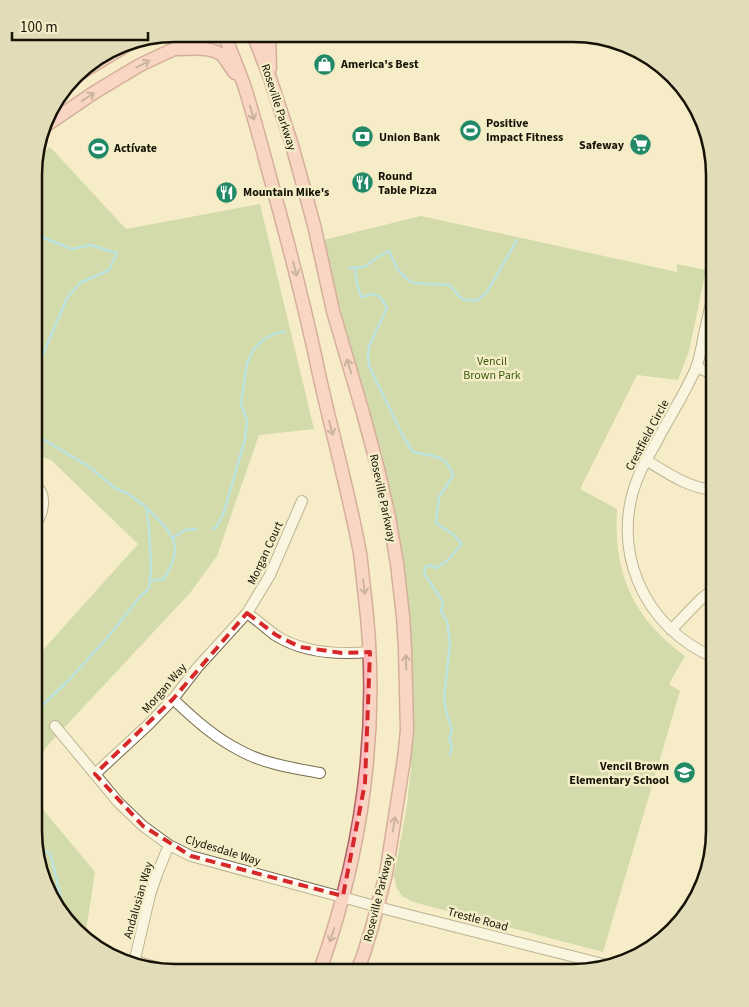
<svg xmlns="http://www.w3.org/2000/svg" width="749" height="1007" font-family="'Source Sans 3',sans-serif">
<style>
.green{fill:#a8c587}
.lines{fill:none;stroke-linecap:round;stroke-linejoin:round}
.stream{stroke:#78d7fb;stroke-width:2.5}
.minor-casing{stroke:#756d4c;stroke-width:12}
.major-casing{stroke:#ac6362;stroke-width:15}
.minor{stroke:#fff;stroke-width:10}
.major{stroke:#fdbbbe;stroke-width:12}
.oneway{stroke:#956f6b}
.marked{fill:none;stroke:#d62828;stroke-width:4;stroke-dasharray:10 6;stroke-linejoin:round}
.labels{text-anchor:middle;stroke-width:5;stroke-linejoin:round;paint-order:stroke}
.poi-label{font-size:12px;font-weight:bold;fill:#161306;stroke:#f5edc8;text-anchor:start}
.street-label{font-size:12px;fill:#161306;stroke:#f5edc8}
.park-label{font-size:12px;fill:#3e5b0e;stroke:#f5edc8}
.rim{fill:none;stroke:#161306;stroke-width:2.5}
</style>
<rect width="100%" height="100%" fill="#f5edc8"/>
<path class="green" d="M50,147L126,229L260,204L314,429L259,435L217,556L190,593L48,745L34,766V660L138,544L51,460L34,454L35,157Z
M421,216L677,272V264L706,270L689,351L678,380L637,375L580,489L617,509C613,573 633,618 685,656L669,684L680,691L603,952L413,902L402,896L396,887L394,875L406,812L411,769L406,628L383,481L323,240Z
M34,790L44,811L95,872L85,937L48,895L34,832Z"/>
<g class="lines">
<path class="stream" d="M349,268L364,267L378,257L389,251L398,270L408,280L414,283L449,285C462,295 455,302 478,300L487,292L517,240
M355,268L357,284L361,297L375,294L381,298L387,308L369,346L368,356L369,366L403,436L413,452C432,456 447,454 453,476L439,497L436,523L454,535L462,544L447,561L436,568L429,565L425,568L424,573L443,602L441,611L447,621L450,643L444,697L446,711L452,730L449,740L452,745L450,755
M147,508C172,534 186,544 164,579L150,581
M213,529L217,526L224,512L245,439L247,421L241,404L247,363L254,349L264,339L276,333L285,332
M173,538L185,530L196,529
M34,713L68,681L107,638L140,597L149,588L151,570L149,527L146,507L127,493L115,488L91,468L41,438V359L67,298L80,283L109,270L117,253L90,245L72,249L44,238L35,226
M36,844L51,855L62,903L61,909"/>
<defs>
<path id="minor" d="M696,367L715,375
M646,460C667,473 690,489 715,490
M34,525C44,515 48,493 34,484
M247,613C257,620 266,628 275,635C303,653 338,655 370,652
M671,630L701,599L715,588
M715,658C643,628 608,547 639,475C643,465 649,455 655,445C663,429 672,414 681,398C686,388 692,378 696,368C700,357 702,345 704,334C708,317 712,299 715,282
M173,699C194,719 215,738 241,751C265,764 293,768 320,773
M55,726L118,802L143,826L169,845L191,856L397,912L607,965
M95,774L149,724L173,699L197,668L247,613L270,575L302,501
M135,961L173,972
M134,963L150,895L157,874L169,845"/>
<path id="major" d="M224,34C231,52 239,70 245,88C254,117 262,147 270,177C288,242 305,307 319,374C332,434 349,493 360,553C362,568 363,582 365,597C380,725 363,851 319,973
M253,34L270,78L292,145L314,225L333,311L363,413L377,465L389,517L397,564L403,616L405,649L407,730L404,759L386,874L372,927L363,956L356,973
M178,49C192,49 212,46 223,56C227,61 231,68 235,73
M270,68L269,37L271,34
M77,75L135,40
M45,126L95,92L140,65L206,34"/>
</defs>
<use href="#minor" class="minor-casing"/>
<use href="#major" class="major-casing"/>
<use href="#minor" class="minor"/>
<use href="#major" class="major"/>
</g>
<defs><path id="oneway-shaft" d="M-6 0H5M1.5-3L5.5 0L1.5 3" fill="none" stroke-width="1.6" stroke-linecap="round" stroke-linejoin="round" transform="scale(1.25)"/></defs>
<g class="oneway">
<use href="#oneway-shaft" transform="translate(143 64) rotate(-28)"/>
<use href="#oneway-shaft" transform="translate(88 97) rotate(-34)"/>
<use href="#oneway-shaft" transform="translate(252 113) rotate(74)"/>
<use href="#oneway-shaft" transform="translate(295 269) rotate(75)"/>
<use href="#oneway-shaft" transform="translate(349 366) rotate(-107)"/>
<use href="#oneway-shaft" transform="translate(331 428) rotate(76)"/>
<use href="#oneway-shaft" transform="translate(364 587) rotate(83)"/>
<use href="#oneway-shaft" transform="translate(406 662) rotate(-92)"/>
<use href="#oneway-shaft" transform="translate(394 824) rotate(-81)"/>
<use href="#oneway-shaft" transform="translate(332 935) rotate(108)"/>
</g>
<path d="M0 0H749V1007H0ZM247,613L276,635L300,647L342,653L370,652L365,783L343,896L191,856L143,826L95,774L173,699Z" fill="#f5edc8" fill-opacity=".55" fill-rule="evenodd"/>
<path class="marked" d="M247,613L276,635L300,647L342,653L370,652L365,783L343,896L191,856L143,826L95,774L173,699Z"/>
<defs>
<symbol id="shop-disc" viewBox="-11 -11 22 22"><circle r="9.5" fill="#218966" stroke="#f5edc8"/><path d="M-5-2.5h2.3a2.7 3.5 0 0 1 5.4 0H5L5.5 6h-11ZM-1.5-2.5h3a1.5 2.3 0 0 0-3 0Z" fill="#fff"/></symbol>
<symbol id="stadium-disc" viewBox="-11 -11 22 22"><circle r="9.5" fill="#218966" stroke="#f5edc8"/><path d="M0-5a6.5 5 0 1 0 0 10a6.5 5 0 1 0 0-10ZM-3.5-1.8h7v3.6h-7Z" fill="#fff"/></symbol>
<symbol id="bank-disc" viewBox="-11 -11 22 22"><circle r="9.5" fill="#218966" stroke="#f5edc8"/><path d="M-6-4H6V4H-6ZM0-2.3a2.3 2.3 0 1 0 0 4.6a2.3 2.3 0 1 0 0-4.6Z" fill="#fff"/></symbol>
<symbol id="supermarket-disc" viewBox="-11 -11 22 22"><circle r="9.5" fill="#218966" stroke="#f5edc8"/><path d="M-6-5.5h2.5l.6 2H6L4.5 2H-2.5L-4.4-4H-6ZM-1.5 3.2a1.3 1.3 0 1 0 .1 0ZM3 3.2a1.3 1.3 0 1 0 .1 0Z" fill="#fff"/></symbol>
<symbol id="restaurant-disc" viewBox="-11 -11 22 22"><circle r="9.5" fill="#218966" stroke="#f5edc8"/><path d="M-5-6h1v4h1v-4h1v4h1v-4h1v5L-1.5 .5V6h-2V.5L-5-1ZM5-6V6H3V1.5H1.5Q1.5-4 5-6Z" fill="#fff"/></symbol>
<symbol id="school-disc" viewBox="-11 -11 22 22"><circle r="9.5" fill="#218966" stroke="#f5edc8"/><path d="M0-5L7-2L0 1L-7-2ZM-4 1L0 2.5L4 1V4Q0 6-4 4Z" fill="#fff"/></symbol>
</defs>
<g fill-rule="evenodd">
<use href="#shop-disc" x="312" y="52" width="25" height="25"/>
<use href="#stadium-disc" x="458" y="118" width="25" height="25"/>
<use href="#bank-disc" x="350" y="124" width="25" height="25"/>
<use href="#supermarket-disc" x="628" y="132" width="25" height="25"/>
<use href="#stadium-disc" x="86" y="136" width="25" height="25"/>
<use href="#restaurant-disc" x="350" y="170" width="25" height="25"/>
<use href="#restaurant-disc" x="214" y="180" width="25" height="25"/>
<use href="#school-disc" x="672" y="760" width="25" height="25"/>
</g>
<g class="labels">
<g class="poi-label">
<text x="341" y="68">America's Best</text>
<text x="486" y="127">Positive<tspan x="486" dy="14">Impact Fitness</tspan></text>
<text x="379" y="141">Union Bank</text>
<text x="624" y="149" text-anchor="end">Safeway</text>
<text x="114" y="152">Actívate</text>
<text x="378" y="180">Round<tspan x="378" dy="14">Table Pizza</tspan></text>
<text x="243" y="196">Mountain Mike's</text>
<text x="669" y="770" text-anchor="end">Vencil Brown<tspan x="669" dy="14">Elementary School</tspan></text>
</g>
<g class="street-label">
<text transform="translate(279 107) rotate(72)" y="4">Roseville Parkway</text>
<text transform="translate(647 435) rotate(-62)" y="4">Crestfield Circle</text>
<text transform="translate(383 498) rotate(78)" y="4">Roseville Parkway</text>
<text transform="translate(265 553) rotate(-65)" y="4">Morgan Court</text>
<text transform="translate(164 688) rotate(-49)" y="4">Morgan Way</text>
<text transform="translate(223 850) rotate(17)" y="4">Clydesdale Way</text>
<text transform="translate(378 898) rotate(-76)" y="4">Roseville Parkway</text>
<text transform="translate(138 900) rotate(-74)" y="4">Andalusian Way</text>
<text transform="translate(478 919) rotate(15)" y="4">Trestle Road</text>
</g>
<g class="park-label">
<text x="492" y="365">Vencil<tspan x="492" dy="14">Brown Park</tspan></text>
</g>
</g>
<path d="M0 0H749V1007H0ZM175 42H573A133 133 0 0 1 706 175V831A133 133 0 0 1 573 964H175A133 133 0 0 1 42 831V175A133 133 0 0 1 175 42Z" fill="#e3dcb8" fill-rule="evenodd"/>
<path class="rim" d="M175 42H573A133 133 0 0 1 706 175V831A133 133 0 0 1 573 964H175A133 133 0 0 1 42 831V175A133 133 0 0 1 175 42Z"/>
<path d="M12 32v8h136v-8" fill="none" stroke="#161306" stroke-width="2.5"/>
<text x="20" y="32" font-size="15" fill="#161306" stroke="#f5edc8" stroke-width="4" paint-order="stroke">100 m</text>
</svg>
